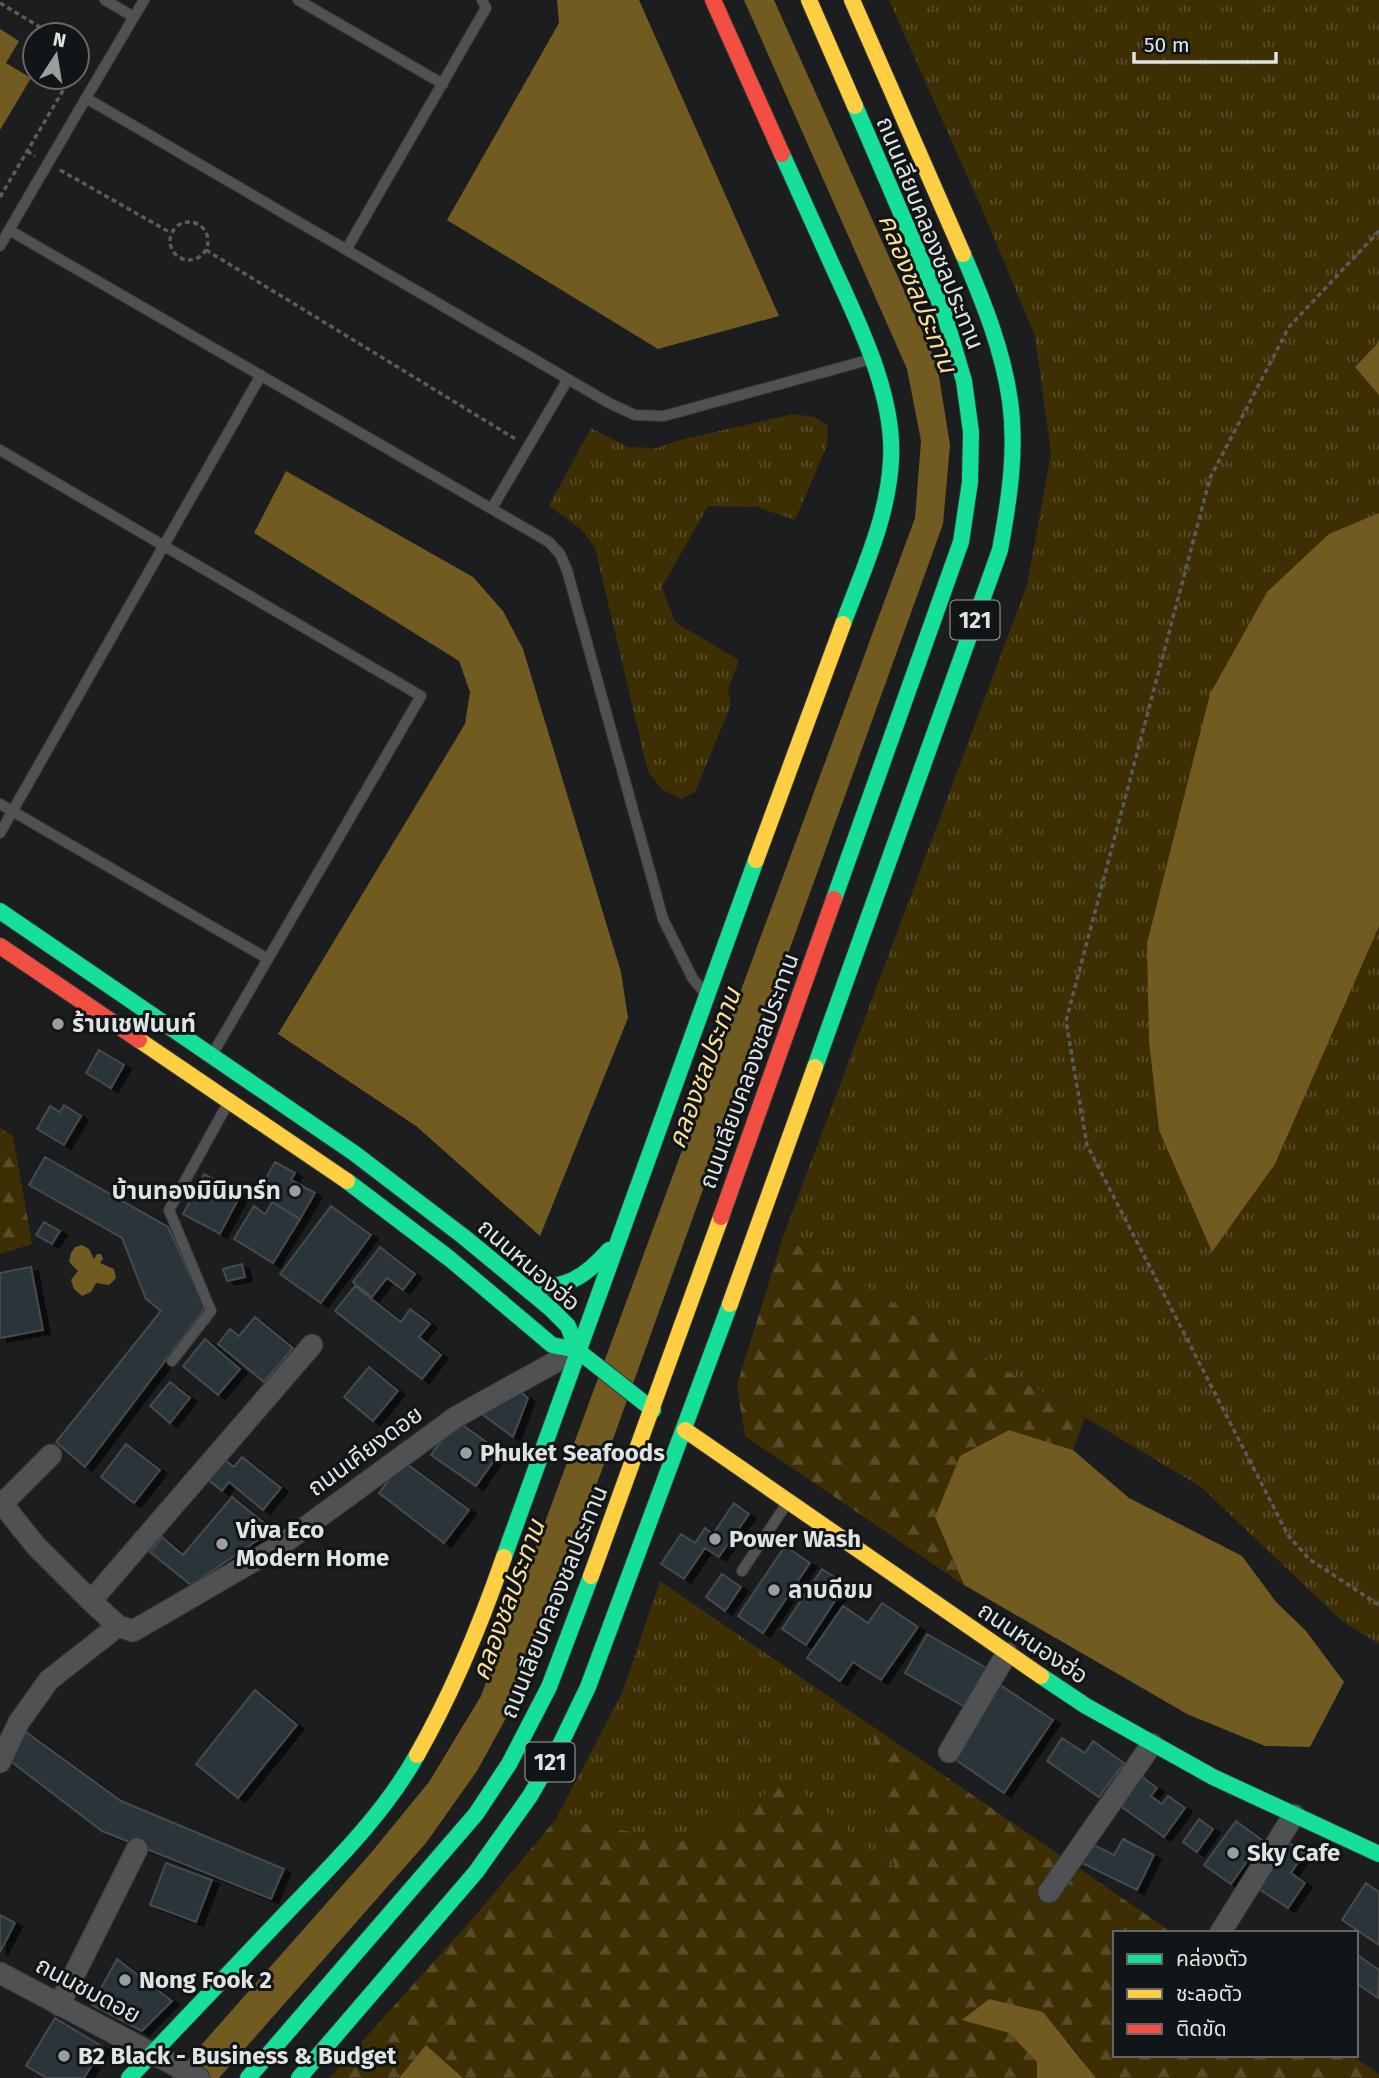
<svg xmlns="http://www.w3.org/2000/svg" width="1379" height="2078" font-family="'Fira Sans','Noto Sans Thai',sans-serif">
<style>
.grass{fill:url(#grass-tufts)}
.forest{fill:url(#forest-firs)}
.water{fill:#715b20}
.building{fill:#2b363b;stroke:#47494b;stroke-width:2;filter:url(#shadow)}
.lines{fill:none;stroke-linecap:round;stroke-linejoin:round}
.lane-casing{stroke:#353738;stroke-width:12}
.street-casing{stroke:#353738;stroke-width:23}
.fast-casing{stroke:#353738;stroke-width:18}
.slow-casing{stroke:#353738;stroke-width:18}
.jam-casing{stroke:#353738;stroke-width:18}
.path{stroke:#5a5b5c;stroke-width:3.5;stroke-dasharray:5 3.5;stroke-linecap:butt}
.lane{stroke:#4f5152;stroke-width:10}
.street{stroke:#4f5152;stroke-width:21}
.fast{stroke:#16e098;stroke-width:16}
.slow{stroke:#ffcf43;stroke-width:16}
.jam{stroke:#f24e42;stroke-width:16}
.poi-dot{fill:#9b9e9f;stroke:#111517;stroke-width:2.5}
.labels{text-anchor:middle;stroke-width:6;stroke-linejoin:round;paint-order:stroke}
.shield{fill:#111517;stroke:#a2a5a6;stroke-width:2}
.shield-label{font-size:23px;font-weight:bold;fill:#e0e3e4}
.street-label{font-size:24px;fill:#e0e3e4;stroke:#111517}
.poi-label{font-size:24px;font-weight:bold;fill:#e0e3e4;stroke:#111517;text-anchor:start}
.water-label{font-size:26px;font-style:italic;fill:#fbde98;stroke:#111517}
</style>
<defs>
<pattern id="grass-tufts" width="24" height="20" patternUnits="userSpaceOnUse" patternTransform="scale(1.75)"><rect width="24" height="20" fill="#3d2e04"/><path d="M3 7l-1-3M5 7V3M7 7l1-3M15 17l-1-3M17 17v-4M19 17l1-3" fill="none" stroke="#594c28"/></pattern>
<pattern id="forest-firs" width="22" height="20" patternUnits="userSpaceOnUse" patternTransform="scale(1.75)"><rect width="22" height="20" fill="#3d2e04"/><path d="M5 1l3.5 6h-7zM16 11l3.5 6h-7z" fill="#594c28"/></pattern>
<filter id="shadow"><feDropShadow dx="7" dy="4" stdDeviation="0" flood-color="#0009"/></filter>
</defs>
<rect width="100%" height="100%" fill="#1b1d1f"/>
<path class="grass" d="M889,0H1379V1644L1342,1621L1201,1487L783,1237L1027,585L1051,454L1035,336L984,214Z
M793,414L814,417L828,426L827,446L795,520L757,507L708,506L662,587L675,622L739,660L728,690L731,705L695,792L682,799L663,790L648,772L595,548L582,530L549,506L591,428L628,447L657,448L680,440Z
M660,1581L872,1726L896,1872L788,1780L691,1842L556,1819L622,1693Z"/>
<path class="forest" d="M0,1128L13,1136L32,1244L0,1254Z
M783,1237L1085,1418L1073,1450L1009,1430L935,1517L964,1585L745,1436L737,1385Z
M872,1726L1173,1933H1115V2055H1351L1379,2074V2078H1096L1068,2041L1010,2033L1037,2062V2078H463L426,2045L399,2078H329L475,1916L556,1819L691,1842L788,1780L895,1871Z"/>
<path class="water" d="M557,0H639L779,316L658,349L447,220L559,23Z
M744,0H774L937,364L950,445L943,524L573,1550L512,1707L477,1771L426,1843L219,2078H172L370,1854L429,1782L481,1696L915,518L921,441L907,369Z
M0,29L19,41L6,63L31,78L0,130Z
M1379,342V395L1355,367Z
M286,471L473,577L503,611L523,649L621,972L628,1018L540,1236L416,1126L278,1034L465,724L470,692L459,661L254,533Z
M1379,513V926L1275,1164L1212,1252L1159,1130L1149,1041L1147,943L1210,694L1267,592L1329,534Z
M82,1245L89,1249L94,1259L97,1254H101L103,1259L100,1263L114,1269L116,1278L109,1285L96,1283L91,1292L82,1296L74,1289L71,1280L78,1271L69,1262L71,1253L75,1247Z
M1009,1430L1073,1450L1129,1498L1242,1556L1276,1602L1306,1631L1344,1682L1310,1747L1265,1746L1187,1714L964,1585L935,1517L960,1456Z
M989,1999L1043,2012L1096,2078H1037V2062L1009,2033L962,2020Z
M426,2045L463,2078H399Z"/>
<path class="building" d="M99,1050L124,1065L111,1088L86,1073Z
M64,1105L81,1116L64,1145L37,1129L50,1106L60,1112Z
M45,1157L168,1227L205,1308L85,1467L56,1442L161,1311L146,1299L122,1238L29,1185Z
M275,1162L295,1173L291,1180L315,1193L300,1219L272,1202L281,1189L265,1180Z
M204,1174L241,1194L220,1234L183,1214Z
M272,1202L300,1219L273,1263L234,1239L254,1206L265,1214Z
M331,1206L371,1235L321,1303L280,1274Z
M44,1222L60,1231L52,1244L36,1235Z
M380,1247L415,1274L403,1290L387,1278L372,1297L353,1282Z
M242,1264L245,1277L227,1281L223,1269Z
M31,1267L43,1330L0,1338V1273Z
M355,1286L401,1322L410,1309L430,1324L419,1337L441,1355L422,1379L335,1311Z
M255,1317L293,1348L264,1382L218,1344L230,1329L239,1336Z
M205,1339L240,1369L218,1395L183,1366Z
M369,1367L398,1391L373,1421L344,1397Z
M170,1382L190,1398L170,1423L150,1406Z
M518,1390L528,1398L513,1437L483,1415Z
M456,1420L500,1452L476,1486L431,1455Z
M126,1444L160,1470L134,1503L101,1477Z
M222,1457L234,1467L242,1457L281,1488L263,1510L229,1482L222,1491L206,1478Z
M403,1461L469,1510L444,1543L379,1493Z
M232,1497L273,1530L191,1585L150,1552L162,1537L183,1555Z
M734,1503L749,1514L719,1557L705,1548L684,1579L661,1564L681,1534L695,1543L705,1528L713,1534Z
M785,1546L810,1563L763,1633L738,1616Z
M822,1569L846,1584L806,1645L782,1629Z
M722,1574L741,1587L725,1611L706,1597Z
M882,1603L918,1627L881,1680L853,1662L840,1681L807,1658L843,1606L868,1623Z
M927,1634L988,1669L965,1707L905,1673Z
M999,1684L1053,1720L1004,1793L950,1756Z
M255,1690L297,1725L238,1798L196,1764Z
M26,1732L121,1801L284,1869L271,1899L102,1831L9,1760Z
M1062,1738L1085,1753L1093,1741L1124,1763L1099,1797L1047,1761Z
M1140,1775L1157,1788L1151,1796L1162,1804L1168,1796L1185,1808L1164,1837L1119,1805Z
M1199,1819L1213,1829L1197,1852L1183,1842Z
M1236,1821L1262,1840L1231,1884L1204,1865Z
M1123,1839L1154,1855L1137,1890L1078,1861L1088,1842L1114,1855Z
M1287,1841L1304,1853L1291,1873L1305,1883L1288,1908L1256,1887Z
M166,1863L212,1880L196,1922L150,1905Z
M1366,1883L1379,1892V1945L1342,1920Z
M0,1915L15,1923L0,1952Z
M1356,1954L1379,1970L1378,1998L1356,1983Z
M117,1959L172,2001L142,2031L92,2005Z
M55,2018L103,2047L84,2078H47L26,2066Z"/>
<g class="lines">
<defs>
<path id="lane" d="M105,0L134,17
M144,0L86,98L609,403L635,415L664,416L868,360
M298,0L443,84
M9,230L86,98
M0,246L9,230L549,542L560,554L567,570L663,919L693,979L704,992
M346,250L486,8L482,0
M0,450L421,696L212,1055
M492,508L568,379
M0,804L268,959
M0,833L261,375
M172,1361L211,1311L169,1210L228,1103
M742,1571L787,1503"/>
<path id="street" d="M0,1501L36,1546L91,1601L118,1626L133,1631L281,1545L456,1417L577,1350
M2,1504L51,1455
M91,1601L312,1345
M949,1752L1007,1653
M0,1762L19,1722L49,1680L118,1626
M1049,1892L1152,1744
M1220,1933L1294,1815
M0,1973L199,2078
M59,2005L137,1849"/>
<path id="fast" d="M782,154C799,192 816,229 833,267C859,324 895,396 891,460C888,518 863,570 843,624
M834,899L961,542L970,482L971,432L964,381L944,313L855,106
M0,911L354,1153L464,1237L550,1308L568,1326L577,1350
M815,1067L1000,550C1009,501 1017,451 1010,401C1003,350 983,301 963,254
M347,1181L450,1259L552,1345L577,1350L653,1410
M528,1289C568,1286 582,1280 609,1250
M504,1557L756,860
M1041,1676L1086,1706L1213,1777L1379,1854
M129,2078C182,2022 235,1967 288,1911C335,1862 384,1814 417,1755
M248,2078L476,1814L509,1764L549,1687L591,1576
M299,2078L476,1872L530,1796L561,1743L588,1687L730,1304"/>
<path id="slow" d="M809,0L855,106
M852,0L963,254
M756,860L843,624
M139,1040L347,1181
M730,1304L815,1067
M685,1430L1041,1676
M591,1576L721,1217
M417,1755C453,1692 480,1626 504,1557"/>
<path id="jam" d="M713,0L782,154
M0,946L139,1040
M721,1217L834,899"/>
</defs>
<use href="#lane" class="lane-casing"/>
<use href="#street" class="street-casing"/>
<use href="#fast" class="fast-casing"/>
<use href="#slow" class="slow-casing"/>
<use href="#jam" class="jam-casing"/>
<path class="path" d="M0,3L53,35
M27,151L35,156
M60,170L171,233
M0,197L71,77
M170 241a19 19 0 1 1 38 0a19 19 0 1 1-38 0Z
M1379,231L1289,327L1210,478L1066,1021L1087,1145L1288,1535L1309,1559L1379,1605
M206,250L517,440"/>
<use href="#lane" class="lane"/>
<use href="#street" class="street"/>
<use href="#fast" class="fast"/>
<use href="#slow" class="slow"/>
<use href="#jam" class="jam"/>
</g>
<g class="poi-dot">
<circle cx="58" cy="1024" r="7"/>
<circle cx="295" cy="1191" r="7"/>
<circle cx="466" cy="1453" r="7"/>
<circle cx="715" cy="1539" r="7"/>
<circle cx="222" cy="1544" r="7"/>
<circle cx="774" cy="1590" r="7"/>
<circle cx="1233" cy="1853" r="7"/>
<circle cx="125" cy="1980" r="7"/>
<circle cx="64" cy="2056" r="7"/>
</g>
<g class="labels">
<g class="shield">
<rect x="950.5" y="600.5" width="49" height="39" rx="5"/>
<rect x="525.5" y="1742.5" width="49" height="39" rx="5"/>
</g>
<g class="shield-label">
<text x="975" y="628">121</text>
<text x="550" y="1770">121</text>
</g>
<g class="street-label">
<text transform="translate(930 233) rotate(68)" y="8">ถนนเลียบคลองชลประทาน</text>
<text transform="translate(749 1071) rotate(-70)" y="8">ถนนเลียบคลองชลประทาน</text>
<text transform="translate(529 1265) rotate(41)" y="8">ถนนหนองฮ่อ</text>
<text transform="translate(365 1451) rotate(-36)" y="8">ถนนเคียงดอย</text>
<text transform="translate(554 1602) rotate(-68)" y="8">ถนนเลียบคลองชลประทาน</text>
<text transform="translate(1033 1643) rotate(34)" y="8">ถนนหนองฮ่อ</text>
<text transform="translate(88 1990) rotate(28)" y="8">ถนนชมดอย</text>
</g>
<g class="poi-label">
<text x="72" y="1032">ร้านเชฟนนท์</text>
<text x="281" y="1199" text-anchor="end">บ้านทองมินิมาร์ท</text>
<text x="480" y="1461">Phuket Seafoods</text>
<text x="236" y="1538">Viva Eco<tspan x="236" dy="28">Modern Home</tspan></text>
<text x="729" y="1547">Power Wash</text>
<text x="788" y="1598">ลาบดีขม</text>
<text x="1247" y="1861">Sky Cafe</text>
<text x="139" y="1988">Nong Fook 2</text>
<text x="78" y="2064">B2 Black - Business &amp; Budget</text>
</g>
<g class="water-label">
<text transform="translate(918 293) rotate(68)" y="9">คลองชลประทาน</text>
<text transform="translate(704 1068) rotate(-70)" y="9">คลองชลประทาน</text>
<text transform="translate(508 1600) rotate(-70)" y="9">คลองชลประทาน</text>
</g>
</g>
<rect x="1113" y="1931" width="245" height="126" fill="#111517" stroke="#646769" stroke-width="2"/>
<rect x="1127" y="1954" width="35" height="10" fill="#16e098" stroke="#646769" stroke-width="2"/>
<text x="1176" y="1966" font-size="21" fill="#e0e3e4">คล่องตัว</text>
<rect x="1127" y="1989" width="35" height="10" fill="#ffcf43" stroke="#646769" stroke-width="2"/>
<text x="1176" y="2001" font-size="21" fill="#e0e3e4">ชะลอตัว</text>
<rect x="1127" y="2024" width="35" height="10" fill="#f24e42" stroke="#646769" stroke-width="2"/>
<text x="1176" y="2036" font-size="21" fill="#e0e3e4">ติดขัด</text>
<g transform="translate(56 56) rotate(12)"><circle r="33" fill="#111517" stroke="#646769" stroke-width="2"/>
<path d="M0-5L12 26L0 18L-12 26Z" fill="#9b9e9f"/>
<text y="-10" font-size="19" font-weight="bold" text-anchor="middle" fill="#e0e3e4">N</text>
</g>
<path d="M1134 52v10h142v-10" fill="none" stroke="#e0e3e4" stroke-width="3.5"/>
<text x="1144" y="52" font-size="21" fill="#e0e3e4" stroke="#111517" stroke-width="5" paint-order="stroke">50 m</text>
</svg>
